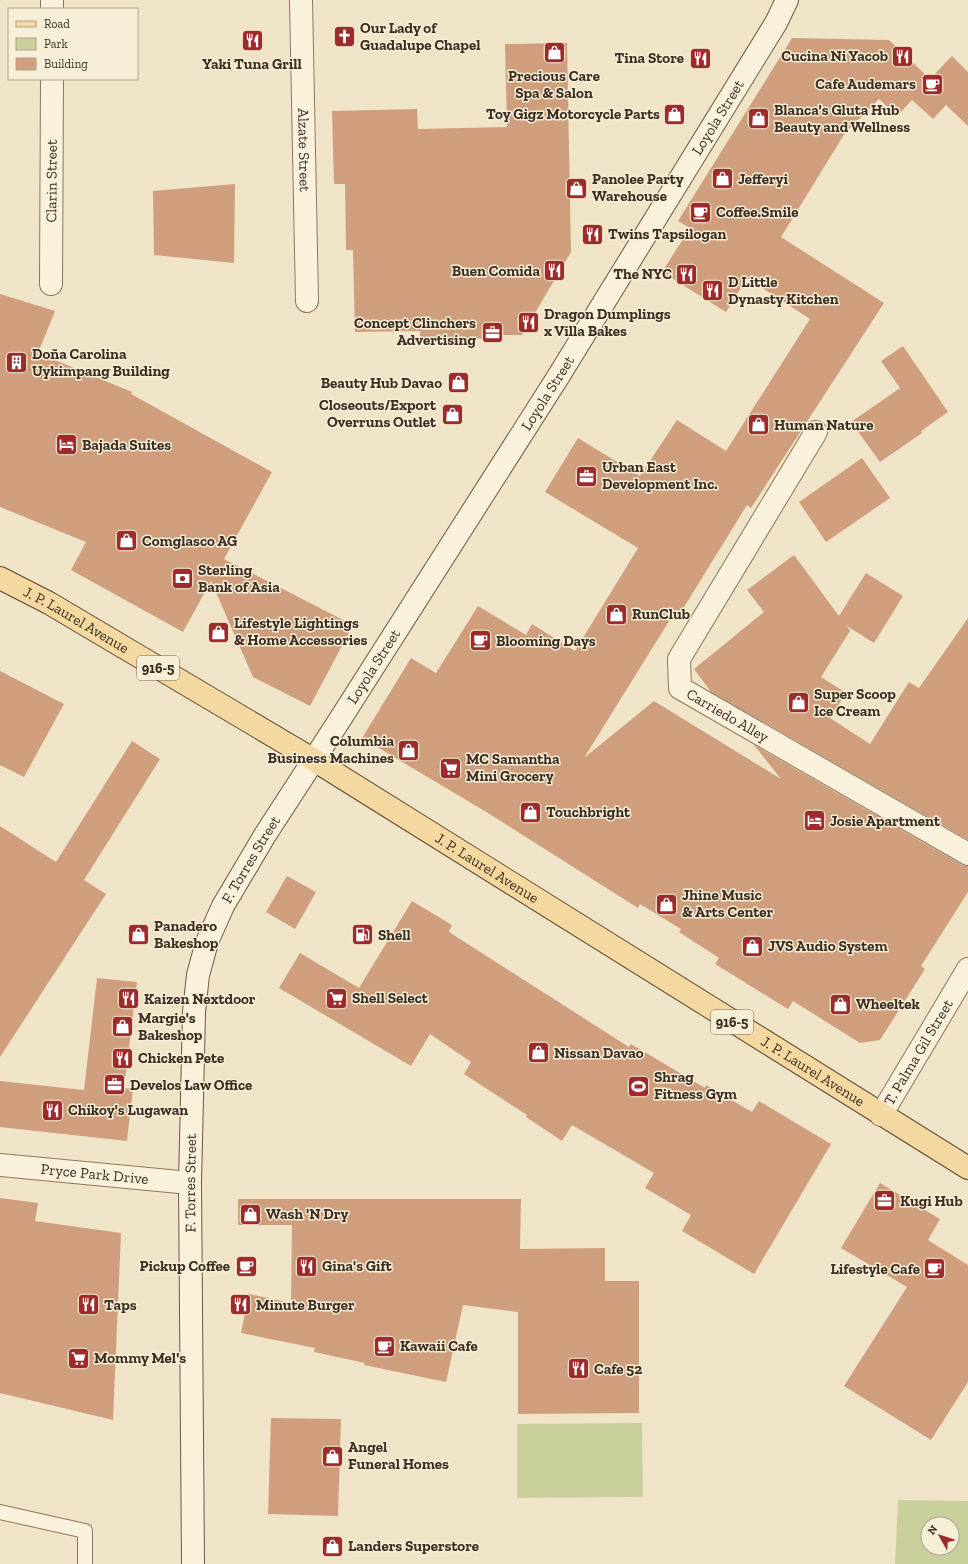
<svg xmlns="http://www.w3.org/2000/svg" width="968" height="1564" font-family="'Zilla Slab',serif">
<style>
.green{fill:#c9cf9b;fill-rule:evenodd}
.building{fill:#cf9f7d}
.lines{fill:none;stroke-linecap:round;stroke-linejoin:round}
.lane-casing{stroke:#8d765c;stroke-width:16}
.street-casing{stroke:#8d765c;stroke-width:24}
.secondary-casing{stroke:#6f573f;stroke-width:24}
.primary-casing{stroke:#5b4430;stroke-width:24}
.lane{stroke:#faf1dc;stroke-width:14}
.street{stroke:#faf1dc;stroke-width:22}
.secondary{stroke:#faf1dc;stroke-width:22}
.primary{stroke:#f3d9a0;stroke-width:22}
.labels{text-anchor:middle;stroke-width:3;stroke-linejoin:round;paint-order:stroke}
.shield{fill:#f7eed8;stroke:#756857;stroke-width:1}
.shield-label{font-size:14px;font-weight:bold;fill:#3d2e20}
.poi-label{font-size:15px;font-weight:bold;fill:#3d2e20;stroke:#f7eed8;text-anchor:start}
.street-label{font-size:15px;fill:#3d2e20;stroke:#f7eed8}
</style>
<rect width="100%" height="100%" fill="#f0e4c8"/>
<path class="green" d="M642,1423L643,1497L517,1498V1424Z
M898,1500L968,1501V1564H895ZM928,1524H952V1548H928Z"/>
<path class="building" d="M792,38L889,40L930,79L952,56L968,72V126L946,105L933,119L912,100L897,116L879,99L845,133L781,237L884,303L751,508L747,505L681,612L676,610L584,758L654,701L781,779L754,745L962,865L968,866V892L921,966L925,969L880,1040L860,1043L793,1001L788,1009L715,964L719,958L679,932L681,929L640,904L638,908L488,813L362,738L411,658L436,673L478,606L526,635L532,624L575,651L638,548L545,492L578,438L640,476L677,420L726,451L810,319L747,278L726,312L662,272L690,228L678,221Z
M567,43L571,252L522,335H503V338L420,340V331L355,332L353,250H346L345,184H334L332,111L417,109L418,129L507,127L505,44Z
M235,184L234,263L154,255L153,191Z
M0,294L55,311L38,353L132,392L131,394L272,472L224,559L353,625L310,706L253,677L211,581L183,632L71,570L86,542L0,507Z
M903,346L948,412L921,431L922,433L880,462L851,422L900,388L881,361Z
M862,458L890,498L826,542L799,502Z
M794,555L839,616L866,573L903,596L874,643L847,626L850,631L821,677L846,693L830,718L870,744L909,682L919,688L968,618V840L711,692L694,669L764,612L747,590Z
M0,671L64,704L24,777L0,765Z
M132,741L160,759L84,880L106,894L0,1057V826L56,862Z
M287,876L316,892L295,929L266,912Z
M412,901L452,925L449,932L629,1047L631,1044L705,1088L706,1085L752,1112L759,1101L831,1144L754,1274L682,1231L691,1215L645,1188L654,1173L572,1125L562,1141L526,1117L527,1115L464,1074L471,1062L430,1034L411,1066L279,988L300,953L359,988Z
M97,978L137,982L124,1088L133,1089L127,1141L0,1127V1081L84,1090Z
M880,1183L940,1219L928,1240L968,1265V1382L931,1440L844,1386L907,1287L841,1248Z
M0,1198L38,1203L35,1221L121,1233L113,1420L0,1393Z
M238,1199H521L520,1249L605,1248V1281H639V1413L518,1414V1312L463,1305L446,1382L364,1365L365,1363L314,1352L315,1348L241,1333L249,1294L291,1303L292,1225H238Z
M271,1418L341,1419L338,1516L268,1514Z"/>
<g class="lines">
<defs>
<path id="lane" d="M0,1512L85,1531V1564"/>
<g id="street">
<path id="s1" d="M301,0L307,301"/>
<path d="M52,9V0"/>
<path id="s2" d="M51,284L52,79"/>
<path id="s3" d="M816,432L679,659L680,688L968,854"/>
<path id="s4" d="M881,1115L968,969"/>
<path id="s5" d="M0,1165L190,1183"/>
</g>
<g id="secondary">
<path id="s6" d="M193,1564L190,1183L194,1012L198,975L207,942L223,906L265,835L339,721L558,377L776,23L787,0"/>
</g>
<g id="primary">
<path id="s7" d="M0,578L49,603L314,760L968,1168"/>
</g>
</defs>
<use href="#lane" class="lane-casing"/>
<use href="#street" class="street-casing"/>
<use href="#secondary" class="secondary-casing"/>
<use href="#primary" class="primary-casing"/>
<use href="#lane" class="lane"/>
<use href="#street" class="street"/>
<use href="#secondary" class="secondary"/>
<use href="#primary" class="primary"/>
</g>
<defs>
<symbol id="church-square" viewBox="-11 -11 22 22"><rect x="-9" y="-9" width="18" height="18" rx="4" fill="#9e2a2b" stroke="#f7eed8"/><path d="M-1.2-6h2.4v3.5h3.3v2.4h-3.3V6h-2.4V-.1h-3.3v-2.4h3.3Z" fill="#fff"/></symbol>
<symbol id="restaurant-square" viewBox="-11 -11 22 22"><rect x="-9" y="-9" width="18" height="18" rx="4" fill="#9e2a2b" stroke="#f7eed8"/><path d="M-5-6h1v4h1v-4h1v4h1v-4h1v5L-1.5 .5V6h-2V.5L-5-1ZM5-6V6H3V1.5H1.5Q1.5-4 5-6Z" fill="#fff"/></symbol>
<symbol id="shop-square" viewBox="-11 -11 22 22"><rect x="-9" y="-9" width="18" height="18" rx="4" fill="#9e2a2b" stroke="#f7eed8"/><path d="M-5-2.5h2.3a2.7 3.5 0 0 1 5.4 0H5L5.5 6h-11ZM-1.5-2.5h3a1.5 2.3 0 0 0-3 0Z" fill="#fff"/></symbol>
<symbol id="cafe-square" viewBox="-11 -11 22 22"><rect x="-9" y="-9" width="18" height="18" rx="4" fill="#9e2a2b" stroke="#f7eed8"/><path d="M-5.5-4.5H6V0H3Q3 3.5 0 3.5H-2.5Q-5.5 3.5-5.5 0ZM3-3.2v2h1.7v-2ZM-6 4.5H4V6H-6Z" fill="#fff"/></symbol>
<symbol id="office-square" viewBox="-11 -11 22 22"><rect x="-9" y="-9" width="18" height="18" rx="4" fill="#9e2a2b" stroke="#f7eed8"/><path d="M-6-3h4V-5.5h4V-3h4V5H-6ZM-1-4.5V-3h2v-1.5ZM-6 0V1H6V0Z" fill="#fff"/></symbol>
<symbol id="building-square" viewBox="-11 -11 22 22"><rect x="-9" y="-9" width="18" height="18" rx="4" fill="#9e2a2b" stroke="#f7eed8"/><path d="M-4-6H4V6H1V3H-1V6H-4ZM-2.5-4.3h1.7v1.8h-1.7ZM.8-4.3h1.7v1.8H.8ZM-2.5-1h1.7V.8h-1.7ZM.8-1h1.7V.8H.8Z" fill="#fff"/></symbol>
<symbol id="hotel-square" viewBox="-11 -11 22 22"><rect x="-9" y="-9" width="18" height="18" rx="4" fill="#9e2a2b" stroke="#f7eed8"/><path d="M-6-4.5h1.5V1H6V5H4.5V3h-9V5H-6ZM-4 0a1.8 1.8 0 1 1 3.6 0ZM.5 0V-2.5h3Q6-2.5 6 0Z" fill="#fff"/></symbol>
<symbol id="bank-square" viewBox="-11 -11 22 22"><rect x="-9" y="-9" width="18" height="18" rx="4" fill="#9e2a2b" stroke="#f7eed8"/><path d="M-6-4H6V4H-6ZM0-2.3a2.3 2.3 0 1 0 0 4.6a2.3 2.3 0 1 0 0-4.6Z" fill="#fff"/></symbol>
<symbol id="supermarket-square" viewBox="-11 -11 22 22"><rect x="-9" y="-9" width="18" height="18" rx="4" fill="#9e2a2b" stroke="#f7eed8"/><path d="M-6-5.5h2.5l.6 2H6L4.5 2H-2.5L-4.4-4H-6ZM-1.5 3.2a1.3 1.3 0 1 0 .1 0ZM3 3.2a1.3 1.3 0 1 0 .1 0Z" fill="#fff"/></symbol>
<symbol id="fuel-square" viewBox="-11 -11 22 22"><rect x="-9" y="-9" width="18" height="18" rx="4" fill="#9e2a2b" stroke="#f7eed8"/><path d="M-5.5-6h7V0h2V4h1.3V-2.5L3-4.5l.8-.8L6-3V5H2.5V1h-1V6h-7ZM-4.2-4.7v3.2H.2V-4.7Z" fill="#fff"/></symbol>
<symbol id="stadium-square" viewBox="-11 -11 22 22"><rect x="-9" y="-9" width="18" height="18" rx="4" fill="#9e2a2b" stroke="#f7eed8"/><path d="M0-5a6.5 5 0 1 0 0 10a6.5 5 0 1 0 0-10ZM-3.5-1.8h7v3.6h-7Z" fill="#fff"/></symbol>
</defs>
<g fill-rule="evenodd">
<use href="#church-square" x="332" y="24" width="25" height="25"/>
<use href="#restaurant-square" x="240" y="28" width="25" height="25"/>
<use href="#shop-square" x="542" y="40" width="25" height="25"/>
<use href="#restaurant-square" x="890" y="44" width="25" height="25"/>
<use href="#restaurant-square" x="688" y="46" width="25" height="25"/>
<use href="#cafe-square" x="920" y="72" width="25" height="25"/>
<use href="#shop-square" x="662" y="102" width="25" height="25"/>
<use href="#shop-square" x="746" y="106" width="25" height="25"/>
<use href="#shop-square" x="710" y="166" width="25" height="25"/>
<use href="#shop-square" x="564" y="176" width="25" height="25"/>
<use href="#cafe-square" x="688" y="200" width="25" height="25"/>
<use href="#restaurant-square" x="580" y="222" width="25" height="25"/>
<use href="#restaurant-square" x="542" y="258" width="25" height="25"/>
<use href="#restaurant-square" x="674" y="262" width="25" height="25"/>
<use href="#restaurant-square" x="700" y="278" width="25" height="25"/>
<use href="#restaurant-square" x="516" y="310" width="25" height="25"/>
<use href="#office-square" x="480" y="320" width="25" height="25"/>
<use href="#building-square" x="4" y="350" width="25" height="25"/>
<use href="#shop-square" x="446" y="370" width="25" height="25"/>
<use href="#shop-square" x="440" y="402" width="25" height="25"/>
<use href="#shop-square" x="746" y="412" width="25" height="25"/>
<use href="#hotel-square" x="54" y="432" width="25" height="25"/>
<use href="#office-square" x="574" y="464" width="25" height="25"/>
<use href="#shop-square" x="114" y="528" width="25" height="25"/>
<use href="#bank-square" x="170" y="566" width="25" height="25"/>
<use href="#shop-square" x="604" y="602" width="25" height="25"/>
<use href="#shop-square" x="206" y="620" width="25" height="25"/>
<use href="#cafe-square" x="468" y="628" width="25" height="25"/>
<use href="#shop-square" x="786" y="690" width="25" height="25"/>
<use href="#shop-square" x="396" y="738" width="25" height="25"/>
<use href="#supermarket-square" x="438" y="756" width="25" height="25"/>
<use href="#shop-square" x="518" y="800" width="25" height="25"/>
<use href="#hotel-square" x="802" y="808" width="25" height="25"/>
<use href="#shop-square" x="654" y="892" width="25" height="25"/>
<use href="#shop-square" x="126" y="922" width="25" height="25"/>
<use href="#fuel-square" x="350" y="922" width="25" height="25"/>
<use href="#shop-square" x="740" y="934" width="25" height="25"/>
<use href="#supermarket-square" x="324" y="986" width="25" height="25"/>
<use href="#restaurant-square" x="116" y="986" width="25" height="25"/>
<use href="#shop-square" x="828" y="992" width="25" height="25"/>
<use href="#shop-square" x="110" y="1014" width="25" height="25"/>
<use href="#shop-square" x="526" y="1040" width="25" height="25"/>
<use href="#restaurant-square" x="110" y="1046" width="25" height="25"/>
<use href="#office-square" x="102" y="1072" width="25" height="25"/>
<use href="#stadium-square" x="626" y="1074" width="25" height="25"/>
<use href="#restaurant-square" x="40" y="1098" width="25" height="25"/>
<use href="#office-square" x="872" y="1188" width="25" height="25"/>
<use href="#shop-square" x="238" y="1202" width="25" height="25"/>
<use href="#cafe-square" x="234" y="1254" width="25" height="25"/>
<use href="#restaurant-square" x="294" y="1254" width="25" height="25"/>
<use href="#cafe-square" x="922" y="1256" width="25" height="25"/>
<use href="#restaurant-square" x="76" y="1292" width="25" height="25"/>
<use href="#restaurant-square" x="228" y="1292" width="25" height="25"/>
<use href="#cafe-square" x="372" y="1334" width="25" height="25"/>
<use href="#supermarket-square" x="66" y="1346" width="25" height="25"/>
<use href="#restaurant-square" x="566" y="1356" width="25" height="25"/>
<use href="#shop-square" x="320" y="1444" width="25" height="25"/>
<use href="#shop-square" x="320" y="1534" width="25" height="25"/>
</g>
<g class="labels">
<g class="shield">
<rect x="137" y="656" width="42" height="24" rx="3"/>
<rect x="711" y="1010" width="42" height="24" rx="3"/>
</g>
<g class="shield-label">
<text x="158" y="673">916-5</text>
<text x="732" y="1027">916-5</text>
</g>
<g class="poi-label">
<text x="360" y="33">Our Lady of<tspan x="360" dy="17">Guadalupe Chapel</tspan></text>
<text x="888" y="61" text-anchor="end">Cucina Ni Yacob</text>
<text x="684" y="63" text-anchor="end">Tina Store</text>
<text x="252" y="69" text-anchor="middle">Yaki Tuna Grill</text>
<text x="554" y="81" text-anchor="middle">Precious Care<tspan x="554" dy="17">Spa &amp; Salon</tspan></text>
<text x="916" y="89" text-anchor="end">Cafe Audemars</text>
<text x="774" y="115">Blanca's Gluta Hub<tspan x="774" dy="17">Beauty and Wellness</tspan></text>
<text x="660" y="119" text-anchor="end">Toy Gigz Motorcycle Parts</text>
<text x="592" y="184">Panolee Party<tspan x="592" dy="17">Warehouse</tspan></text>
<text x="738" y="184">Jefferyi</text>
<text x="716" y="217">Coffee.Smile</text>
<text x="608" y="239">Twins Tapsilogan</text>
<text x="540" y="276" text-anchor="end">Buen Comida</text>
<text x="672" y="279" text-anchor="end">The NYC</text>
<text x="728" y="287">D Little<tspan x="728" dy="17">Dynasty Kitchen</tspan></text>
<text x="544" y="319">Dragon Dumplings<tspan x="544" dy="17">x Villa Bakes</tspan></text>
<text x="476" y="328" text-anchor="end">Concept Clinchers<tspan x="476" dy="17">Advertising</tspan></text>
<text x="32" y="359">Doña Carolina<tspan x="32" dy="17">Uykimpang Building</tspan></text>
<text x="442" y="388" text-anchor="end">Beauty Hub Davao</text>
<text x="436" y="410" text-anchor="end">Closeouts/Export<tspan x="436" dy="17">Overruns Outlet</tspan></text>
<text x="774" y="430">Human Nature</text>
<text x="82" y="450">Bajada Suites</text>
<text x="602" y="472">Urban East<tspan x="602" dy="17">Development Inc.</tspan></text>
<text x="142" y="546">Comglasco AG</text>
<text x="198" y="575">Sterling<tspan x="198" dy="17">Bank of Asia</tspan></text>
<text x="632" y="619">RunClub</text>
<text x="234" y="628">Lifestyle Lightings<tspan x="234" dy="17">&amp; Home Accessories</tspan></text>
<text x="496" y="646">Blooming Days</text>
<text x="814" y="699">Super Scoop<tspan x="814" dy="17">Ice Cream</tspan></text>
<text x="394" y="746" text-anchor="end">Columbia<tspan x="394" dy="17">Business Machines</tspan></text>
<text x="466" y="764">MC Samantha<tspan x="466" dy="17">Mini Grocery</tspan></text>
<text x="546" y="817">Touchbright</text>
<text x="830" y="826">Josie Apartment</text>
<text x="682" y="900">Jhine Music<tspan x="682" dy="17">&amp; Arts Center</tspan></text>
<text x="154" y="931">Panadero<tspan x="154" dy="17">Bakeshop</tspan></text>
<text x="378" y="940">Shell</text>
<text x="768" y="951">JVS Audio System</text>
<text x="352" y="1003">Shell Select</text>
<text x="144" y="1004">Kaizen Nextdoor</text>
<text x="856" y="1009">Wheeltek</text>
<text x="138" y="1023">Margie's<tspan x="138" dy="17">Bakeshop</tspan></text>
<text x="554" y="1058">Nissan Davao</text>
<text x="138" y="1063">Chicken Pete</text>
<text x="654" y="1082">Shrag<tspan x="654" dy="17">Fitness Gym</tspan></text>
<text x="130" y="1090">Develos Law Office</text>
<text x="68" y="1115">Chikoy's Lugawan</text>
<text x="900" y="1206">Kugi Hub</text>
<text x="266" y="1219">Wash 'N Dry</text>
<text x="230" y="1271" text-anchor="end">Pickup Coffee</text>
<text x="322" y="1271">Gina's Gift</text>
<text x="920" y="1274" text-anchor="end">Lifestyle Cafe</text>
<text x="104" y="1310">Taps</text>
<text x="256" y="1310">Minute Burger</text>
<text x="400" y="1351">Kawaii Cafe</text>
<text x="94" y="1363">Mommy Mel's</text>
<text x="594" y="1374">Cafe 52</text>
<text x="348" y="1452">Angel<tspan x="348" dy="17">Funeral Homes</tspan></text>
<text x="348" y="1551">Landers Superstore</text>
</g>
<g class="street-label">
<text dy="5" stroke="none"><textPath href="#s6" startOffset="1594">Loyola Street</textPath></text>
<text dy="5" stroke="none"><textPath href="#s1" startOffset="150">Alzate Street</textPath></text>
<text dy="5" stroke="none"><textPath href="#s2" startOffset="103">Clarin Street</textPath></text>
<text dy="5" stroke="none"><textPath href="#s6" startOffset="1270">Loyola Street</textPath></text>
<text dy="5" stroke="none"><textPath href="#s7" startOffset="87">J. P. Laurel Avenue</textPath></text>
<text dy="5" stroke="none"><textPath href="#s6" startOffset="946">Loyola Street</textPath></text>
<text dy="5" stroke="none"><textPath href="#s3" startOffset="349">Carriedo Alley</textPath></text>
<text dy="5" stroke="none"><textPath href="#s6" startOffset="717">F. Torres Street</textPath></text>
<text dy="5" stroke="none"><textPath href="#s7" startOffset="567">J. P. Laurel Avenue</textPath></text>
<text dy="5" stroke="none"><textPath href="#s4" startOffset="73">T. Palma Gil Street</textPath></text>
<text dy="5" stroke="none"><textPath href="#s7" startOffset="951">J. P. Laurel Avenue</textPath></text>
<text dy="5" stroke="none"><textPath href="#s5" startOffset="95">Pryce Park Drive</textPath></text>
<text dy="5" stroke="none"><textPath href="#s6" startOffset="381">F. Torres Street</textPath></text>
</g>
</g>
<rect x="8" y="8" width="130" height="72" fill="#f7eed8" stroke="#ada18e"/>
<rect x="16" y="21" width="20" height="6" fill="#f3d9a0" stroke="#ada18e"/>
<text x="44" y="28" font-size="12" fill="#3d2e20">Road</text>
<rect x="16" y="38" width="20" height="12" fill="#c9cf9b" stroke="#ada18e"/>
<text x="44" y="48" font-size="12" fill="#3d2e20">Park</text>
<rect x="16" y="58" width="20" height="12" fill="#cf9f7d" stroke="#ada18e"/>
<text x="44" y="68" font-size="12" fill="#3d2e20">Building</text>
<g transform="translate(940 1536) rotate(309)"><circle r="19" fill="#f7eed8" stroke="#ada18e"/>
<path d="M0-3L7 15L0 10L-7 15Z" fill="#9e2a2b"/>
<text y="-6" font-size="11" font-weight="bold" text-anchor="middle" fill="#3d2e20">N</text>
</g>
</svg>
